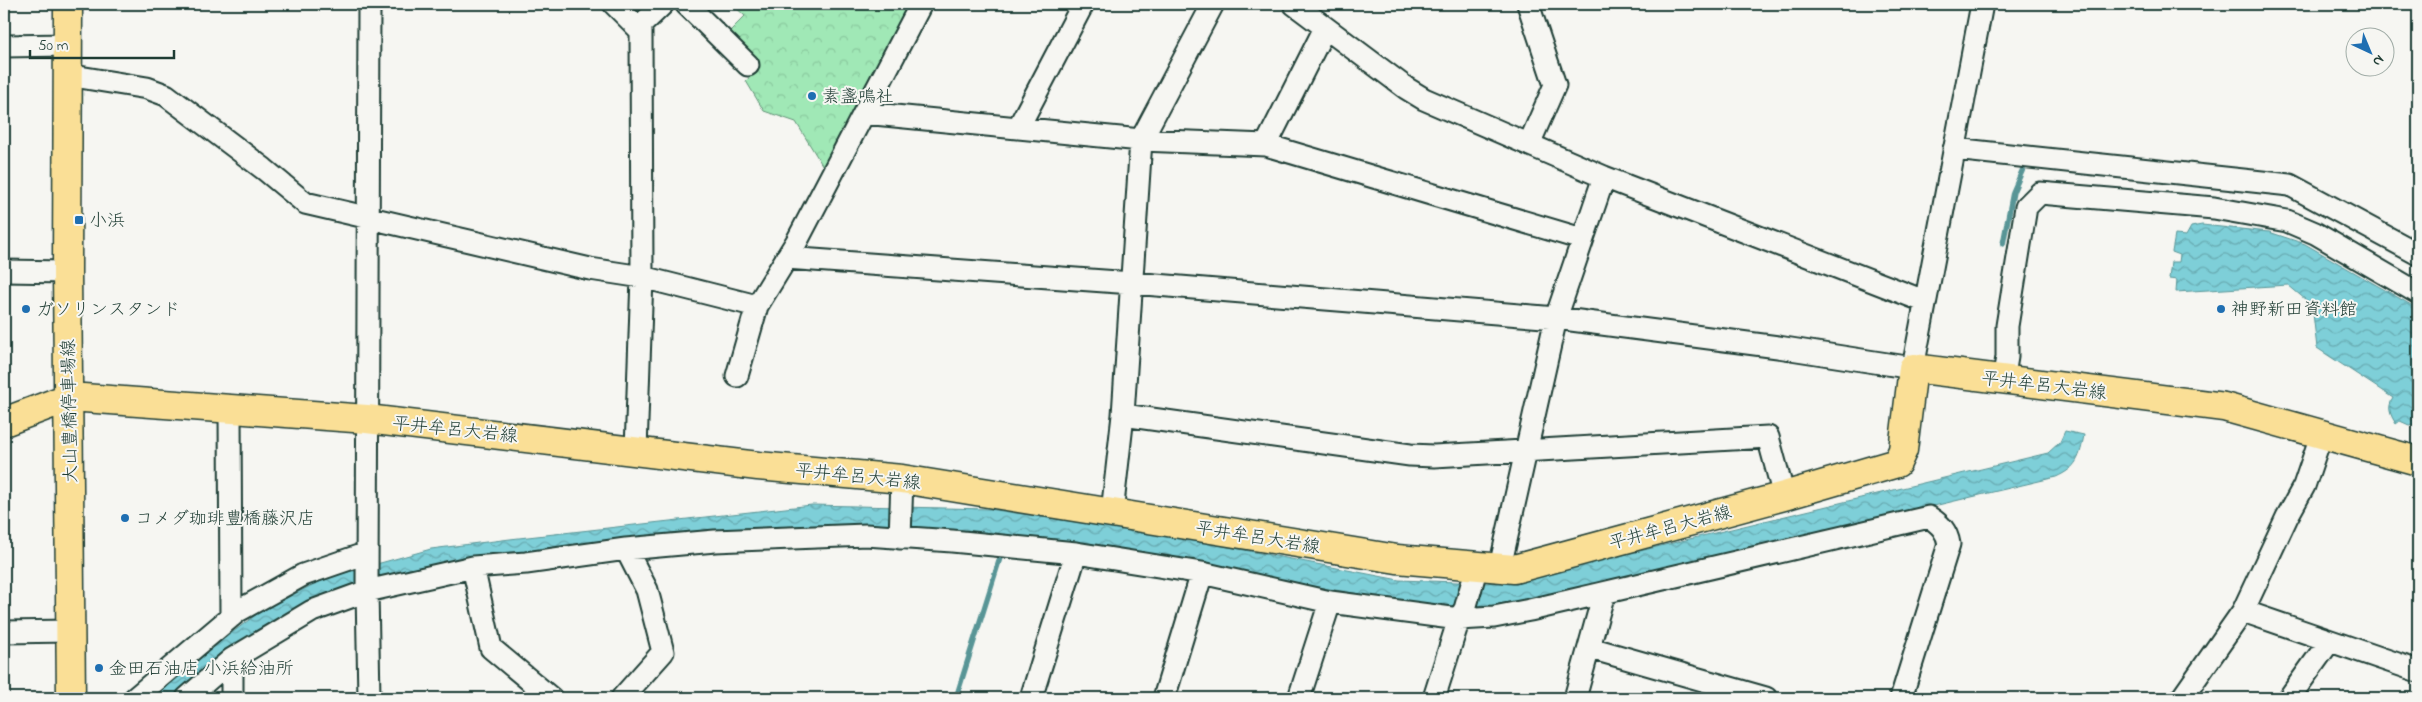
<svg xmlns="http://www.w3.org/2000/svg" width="2422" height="702" font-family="'Indie Flower','Klee One',sans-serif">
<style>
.forest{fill:url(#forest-crowns);stroke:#609275}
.water{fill:url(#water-waves);stroke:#589596}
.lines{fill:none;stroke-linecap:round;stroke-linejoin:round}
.stream{stroke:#589596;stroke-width:5.5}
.minor-casing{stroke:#1f3d34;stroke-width:25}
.major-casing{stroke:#1f3d34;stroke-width:31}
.minor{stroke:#f6f6f2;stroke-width:21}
.major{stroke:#fadf96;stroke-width:28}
.poi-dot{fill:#1f6fb2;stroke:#f6f6f2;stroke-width:2}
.labels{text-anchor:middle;stroke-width:4;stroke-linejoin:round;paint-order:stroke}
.poi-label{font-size:18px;fill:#1f3d34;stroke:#f6f6f2;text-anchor:start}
.street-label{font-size:18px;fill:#1f3d34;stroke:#f6f6f2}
</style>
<defs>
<pattern id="forest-crowns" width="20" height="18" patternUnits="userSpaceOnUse" patternTransform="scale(1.25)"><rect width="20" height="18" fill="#a0e8b6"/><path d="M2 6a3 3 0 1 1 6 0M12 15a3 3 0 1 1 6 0" fill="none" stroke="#89c89d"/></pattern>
<pattern id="water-waves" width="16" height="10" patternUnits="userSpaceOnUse" patternTransform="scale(1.25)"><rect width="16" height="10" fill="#7ecfd8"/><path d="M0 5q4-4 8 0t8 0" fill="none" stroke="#67a9b0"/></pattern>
</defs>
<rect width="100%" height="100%" fill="#f6f6f2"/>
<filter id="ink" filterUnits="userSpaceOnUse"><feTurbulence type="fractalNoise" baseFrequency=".02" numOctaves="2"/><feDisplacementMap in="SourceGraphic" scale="10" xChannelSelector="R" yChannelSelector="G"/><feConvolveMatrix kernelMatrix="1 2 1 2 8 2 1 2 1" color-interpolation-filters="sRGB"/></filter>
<g filter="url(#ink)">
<path class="forest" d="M732,4H915L824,168L796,122L764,111L746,81L759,67L727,34L745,16Z"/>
<path class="water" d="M2202,225L2269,232L2305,244L2418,309V423L2409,425L2400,421L2396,424C2390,414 2387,408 2393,398L2317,348L2312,305L2288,285L2176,292L2177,280L2169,279L2171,262H2179L2180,255L2172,252L2175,235L2186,236L2191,227Z
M2065,431L2084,435C2080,457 2077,468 2056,477L1508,607L1450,608L1422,605L1034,538L691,539L483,556L430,566L341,590L295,608L263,628L175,698H165L159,692L185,668L261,611L326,578L431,549L510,539L812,505L989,509L1177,537L1399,580L1487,583L1530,577L1598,561L2048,453L2060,442Z"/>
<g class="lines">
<path class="stream" d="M2003,244L2013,192L2026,162
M956,698L1000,558"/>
<defs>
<path id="minor" d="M369,4L367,591L369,698
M614,4L641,31L642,277L636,450
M686,4L748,65
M1213,4L1141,140L1123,415L1410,455L1434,456L1768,437L1784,496
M1294,4L1406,88L1424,99L1604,177L1924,301
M1528,4L1555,85L1529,144
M638,28L663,4
M4,46L67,45
M67,75L147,88L166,95L264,169L305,203L590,269L642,277L757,306
M864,113L1141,140L1266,145L1582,239
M1018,128L1083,4
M1266,145L1325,28
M1954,149L2290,185L2418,254
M786,258L1132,283L1556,318L1778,347L1913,368L1982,4
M4,271L67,272
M737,376L757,306L797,241L921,4
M2003,381L2007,357V326L2026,207L2040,193L2214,208L2287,221L2315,233L2418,293
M230,409L231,617
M1112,513L1123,415
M900,538L902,479
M473,567L491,648L551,698
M1500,567L1556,318L1604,177
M2243,611L2418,671
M4,632L70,631
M1590,648L1766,698
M232,659V698
M135,698L238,611L303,575L367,553
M187,698L232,659L312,611L367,591L473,567L526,563L626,549L715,541L866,535L952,541L1076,553L1202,573L1330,602L1459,619L1494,617L1530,610L1929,517C1940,524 1947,531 1949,544L1901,698
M622,698L663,652L647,590L626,549
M1031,698L1076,553
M1164,698L1202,573
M1299,698L1330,602
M1434,698L1459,619L1465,609L1477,566
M1575,698L1604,593
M2182,698L2243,611L2287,517L2304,486L2322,433
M2289,698L2329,642"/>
<path id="major" d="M68,4L67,272L71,698
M4,422L70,397L367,419L758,466L902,479L1397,559L1514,569L1784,496L1897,463L1903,450L1913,368L2224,407L2418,461"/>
</defs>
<use href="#minor" class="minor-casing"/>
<use href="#major" class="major-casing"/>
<use href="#minor" class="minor"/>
<use href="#major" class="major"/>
</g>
</g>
<g class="poi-dot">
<circle cx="812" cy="96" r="5"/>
<rect x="74" y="215" width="10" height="10" rx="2.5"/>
<circle cx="26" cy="309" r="5"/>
<circle cx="2221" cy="309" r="5"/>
<circle cx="125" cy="518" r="5"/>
<circle cx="99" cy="668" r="5"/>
</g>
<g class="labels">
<g class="poi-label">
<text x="822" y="102">素盞鳴社</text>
<text x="89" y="226">小浜</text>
<text x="36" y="315">ガソリンスタンド</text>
<text x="2231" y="315">神野新田資料館</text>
<text x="135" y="524">コメダ珈琲豊橋藤沢店</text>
<text x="109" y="674">金田石油店 小浜給油所</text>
</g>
<g class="street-label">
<text transform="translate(2044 385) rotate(7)" y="6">平井牟呂大岩線</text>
<text transform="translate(69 411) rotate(-91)" y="6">大山豊橋停車場線</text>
<text transform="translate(455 429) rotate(6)" y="6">平井牟呂大岩線</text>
<text transform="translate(858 476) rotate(6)" y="6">平井牟呂大岩線</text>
<text transform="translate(1670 527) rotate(-15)" y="6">平井牟呂大岩線</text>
<text transform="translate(1258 537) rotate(9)" y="6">平井牟呂大岩線</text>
</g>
</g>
<rect width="2422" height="702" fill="none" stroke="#f6f6f2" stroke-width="20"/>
<rect x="10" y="10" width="2402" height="682" fill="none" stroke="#1f3d34" stroke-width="2" filter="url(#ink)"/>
<g transform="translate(2370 52) rotate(136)"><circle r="24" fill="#f6f6f2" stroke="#a0aca6"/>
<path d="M0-4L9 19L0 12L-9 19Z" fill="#1f6fb2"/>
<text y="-8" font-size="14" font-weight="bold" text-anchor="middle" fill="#1f3d34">N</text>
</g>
<path d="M30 50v8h144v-8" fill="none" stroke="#1f3d34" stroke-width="2.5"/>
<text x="38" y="50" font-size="15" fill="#1f3d34" stroke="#f6f6f2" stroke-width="4" paint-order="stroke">50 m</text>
</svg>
